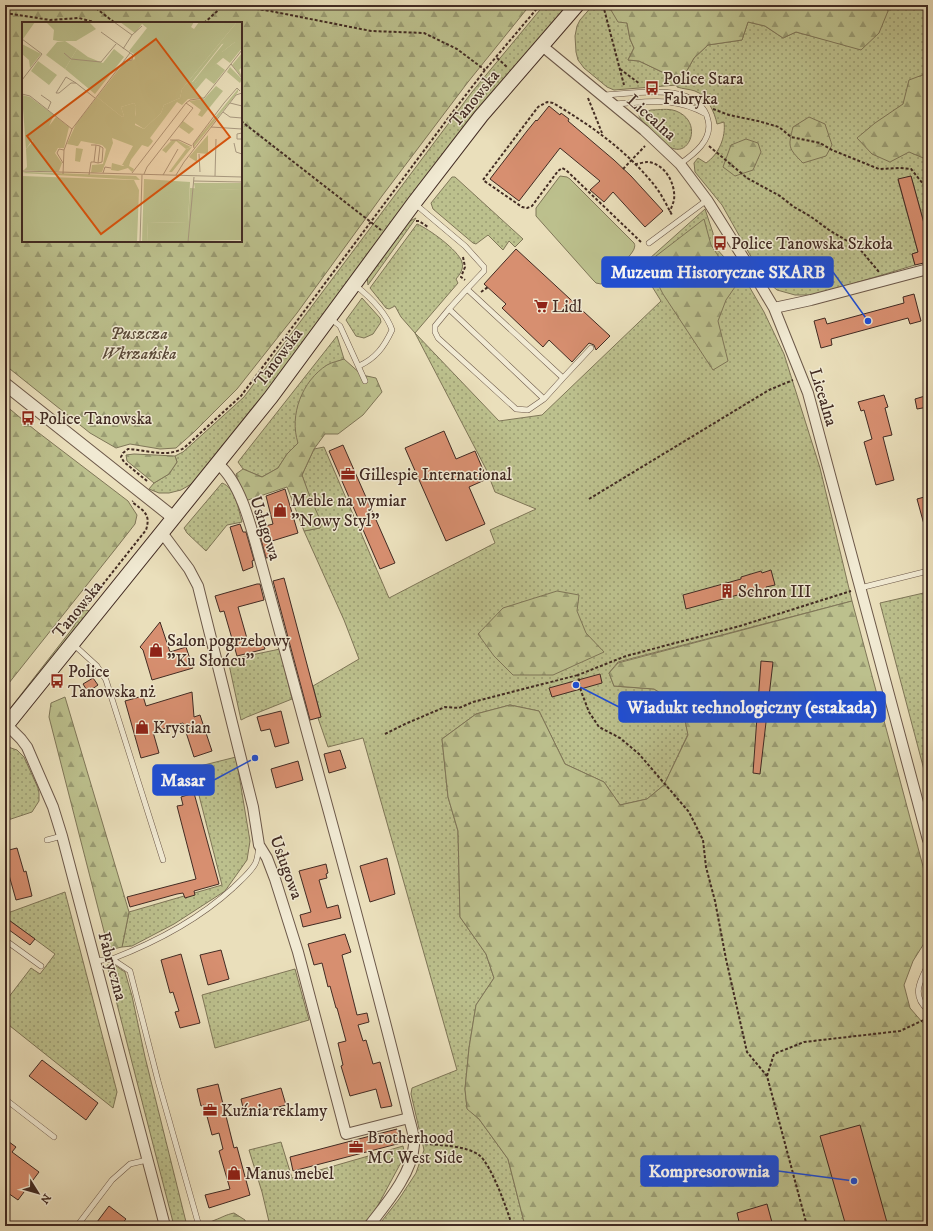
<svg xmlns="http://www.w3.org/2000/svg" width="933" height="1231" font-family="'IM FELL DW Pica',serif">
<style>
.green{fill:url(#green-dots);stroke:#7f7658}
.forest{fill:url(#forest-firs);stroke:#7f7658;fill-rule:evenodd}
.pitch{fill:#bcc08d;stroke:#7f7658}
.building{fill:#d78f70;stroke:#422b23}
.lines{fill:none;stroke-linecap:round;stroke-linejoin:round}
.service-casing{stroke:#6c5849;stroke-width:6}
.minor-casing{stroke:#6c5849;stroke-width:12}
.tertiary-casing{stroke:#6c5849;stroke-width:14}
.secondary-casing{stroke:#422b23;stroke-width:16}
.path{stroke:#422b23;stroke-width:2;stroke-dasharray:3 2;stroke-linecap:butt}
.service{stroke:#f1ead3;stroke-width:5}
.minor{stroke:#f1ead3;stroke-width:10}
.tertiary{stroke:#f1ead3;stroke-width:12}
.secondary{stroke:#f1ead3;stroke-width:14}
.labels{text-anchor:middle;stroke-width:3;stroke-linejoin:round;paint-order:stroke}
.poi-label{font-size:17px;fill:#422b23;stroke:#f1ead3;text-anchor:start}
.street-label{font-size:17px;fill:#422b23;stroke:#f1ead3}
.park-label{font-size:17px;font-style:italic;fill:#5a4938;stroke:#f1ead3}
.inset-road{fill:none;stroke:#a7977e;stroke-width:1}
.view{fill:#d7540e;fill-opacity:0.15;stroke:#d7540e;stroke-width:2}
.inset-edge{fill:none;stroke:#422b23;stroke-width:2}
.leader{fill:none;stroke:#1d4ed8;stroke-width:1.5}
.callout-dot{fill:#1d4ed8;stroke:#f1ead3;stroke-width:1.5}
.callout{fill:#1d4ed8;stroke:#1d4ed8;stroke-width:1.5}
.callout-label{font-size:18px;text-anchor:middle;font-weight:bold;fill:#fff}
</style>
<defs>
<pattern id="green-dots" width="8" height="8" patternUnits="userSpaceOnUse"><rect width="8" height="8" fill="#bcc08d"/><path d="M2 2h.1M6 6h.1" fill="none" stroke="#9a9c73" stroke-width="1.8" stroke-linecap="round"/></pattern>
<pattern id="forest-firs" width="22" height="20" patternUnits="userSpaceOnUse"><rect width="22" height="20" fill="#bcc08d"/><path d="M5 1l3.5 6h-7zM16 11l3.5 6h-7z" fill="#9a9c73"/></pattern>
</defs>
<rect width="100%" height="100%" fill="#eadfbb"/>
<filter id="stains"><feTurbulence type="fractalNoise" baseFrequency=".005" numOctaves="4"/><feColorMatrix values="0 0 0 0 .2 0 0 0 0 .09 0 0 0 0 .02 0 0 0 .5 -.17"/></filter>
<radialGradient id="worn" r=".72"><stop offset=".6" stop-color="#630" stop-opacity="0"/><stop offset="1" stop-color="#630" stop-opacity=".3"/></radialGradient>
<path class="green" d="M544,5H569L291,363L193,483L181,490L169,493H159L149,489L154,483L169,474L177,462L175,456L183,452L244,397L472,92Z
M593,5H608L612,11L627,23L630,39L634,48L628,60L639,61L681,81L694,58L708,45L742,40L748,22L765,26L783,38L796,32L861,49L888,11L886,5H928V237L911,176L898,180L918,252L912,254L915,265L816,295H795L777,290L763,278L722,205L695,172L694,163L698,158L706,163C719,154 726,137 724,122L717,124C715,113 707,95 695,91C689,89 683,89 677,87V85L614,90L607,87L584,68L578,60L576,52L575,36L577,26L580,20Z
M651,110C659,110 668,108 676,111C702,121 691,153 675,149C668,148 662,141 657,137C651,131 643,124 639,116L640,113Z
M452,177H455L523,239L515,247L509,241L503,250L488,235L476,244L473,243L433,209L431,203Z
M705,209L713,233L714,246L746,281L764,312L784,354L820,468L852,601L618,662L609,673L614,686L654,689L682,706L688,734L664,785L647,799L620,805L604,782L565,764L539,711L510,705L476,714L442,739L448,797L458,831L460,917L486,954L494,978L476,1005L469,1048L465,1089L467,1108L479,1119L508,1159L525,1226H378L399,1199L416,1173L424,1150L411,1094L412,1088L457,1070L363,738L328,747L318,718L321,717L313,686L359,659L344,620L304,531L320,528L302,475L314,449L324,447L389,598L495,543L490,530L536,509L495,492L486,469L415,333L401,317L395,306L389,309L386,308L370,288L417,224C429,229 458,250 462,262C464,269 460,274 456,279L458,283L415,333L499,421L542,415L661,301L640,267Z
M416,218L368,285L367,276L408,222Z
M362,298L380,318L381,322L373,334L364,338L356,336L346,320Z
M337,336L344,359L328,365L298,443L287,454L278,468L262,477L243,469L238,462Z
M222,483C236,488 238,509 242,522L227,525L206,551L187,533L184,528Z
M928,592V785L880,603Z
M86,610L90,611L5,718V715L72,629L83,611Z
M280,649L292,699L247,717L241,720L228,660Z
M8,747L17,750L24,757L38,788L39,793V801L32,812L5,821V750Z
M236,757L250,841L247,860L225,891L174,924L132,946L122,947L129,912L222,885L192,768Z
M65,892L117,1092L113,1108L5,1022V1002L31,968L40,974L55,954L5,917V914Z
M113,964L125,972L132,996L145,1057L187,1226H174L107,965Z
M295,969L309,1020L215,1048L202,995Z
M281,1142L292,1178L403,1146L405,1155L376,1209L363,1226H270L262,1192L249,1150Z"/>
<path class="forest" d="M5,5H530L468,82L382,196L297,313L237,389L194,432L176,448L160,449L130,444L116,448L90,433L5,365ZM23,23H241V241H23Z
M608,5H886L888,11L879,33L861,50L796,32L783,38L765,26L748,22L742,40L708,45L694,58L681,81L639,61L628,60L634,48L630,39L627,23L618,22Z
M928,73V160L909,152L890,162L872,154L857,138L875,123L903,104L909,80Z
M809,117L825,124L832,145L826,156L803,163C788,148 788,147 793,127Z
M746,139L758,143L761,152L753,170L735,176L723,167L731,145Z
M704,219L711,245L737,284L726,300L718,321L728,361L713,370L663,294L647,263Z
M344,359L362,375L376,378L382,392L363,415L338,434H325L314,449L302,475L310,497L322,524L320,528L304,531L287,487L245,501L236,474L243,469L262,477L278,468L287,454L298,443C289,415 302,381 327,365C332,362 339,361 344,359Z
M5,405L35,430L128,501L137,515L135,524L117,547L5,688Z
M134,454L175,456L177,462L169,474L154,483L127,461L126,455Z
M557,591L579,595L577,611L586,633L604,652L553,675H513L494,656L478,634L503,608Z
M852,601L928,885V937L913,961L904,985L910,1008L923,1023L928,1024V1226H525L508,1159L479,1119L467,1109L465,1089L469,1048L476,1005L494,978L486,954L460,917L458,831L448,797L442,739L476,714L510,705L539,711L565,764L604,782L620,805L647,799L664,785L688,735L682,706L654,689L614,686L609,673L618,663Z
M65,697L129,912L122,947L113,949L107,943L49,717L51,703Z
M234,1213L245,1220L246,1226H189L188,1224C197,1224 207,1224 215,1220C223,1217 225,1215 234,1213Z"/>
<path class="pitch" d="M560,176L567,177L570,179L634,243C635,245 635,246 634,249C632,255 607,281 601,284L596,283L593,280L536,216V208Z"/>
<path class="building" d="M549,106L560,115L561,113L569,119L568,121L614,160L631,176L663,211L645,227L613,192L604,202L590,190L600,181L560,148L519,201L490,179L527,131L536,120L537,121Z
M911,176L928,238V262L915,265L912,254L918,252L898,179Z
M516,249L610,336L596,350L594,345L589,343L572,362L549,340L543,347L502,308L506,304L484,284Z
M914,294L921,321L910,324L908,318L831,339L832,345L821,348L814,321L825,318L827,324L904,303L903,297Z
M884,395L888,407L885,408L892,435L883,437L894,480L876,485L864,442L872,439L864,410L861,411L858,402Z
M925,396L928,407L917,409L915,399Z
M444,431L456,459L475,451L487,479L469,487L485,524L446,541L405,448Z
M343,445L395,563L380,569L329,451Z
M285,489L298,533L272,541L276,556L266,558L258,528L273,524L266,496Z
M928,496V527L925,528L917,499Z
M240,524L243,532H246L254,560L252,561L253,567L243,571L230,527Z
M771,570L775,585L766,587V589L745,595V593L686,609L683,595L741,579V577L761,571L762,573Z
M284,578L321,717L310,720L273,581Z
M257,584H260L264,600L238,607L248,642L261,639L265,649L237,656L224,611L220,612L215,596Z
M160,622L170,652L186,647L193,668L152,680L143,650L140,647Z
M761,661L773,662L760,774L753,773Z
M600,674L602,683L552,697L549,688Z
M93,678L98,685L88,692L83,684Z
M192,692L194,717L200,715L212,751L194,757L183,723L153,732L159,753L141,758L125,701L143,696L146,706Z
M281,711L289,743L275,747L270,729L261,731L257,717Z
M340,750L346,768L329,773L324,754Z
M298,761L303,780L276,788L271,769Z
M194,793L219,884L194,891L195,895L185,898L183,893L177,894L130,907L127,897L196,879L177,806L183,805L181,797Z
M17,848L24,872L26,871L32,896L16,900L7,868L5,869V851Z
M387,858L395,894L370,902L360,866Z
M326,864L328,873L326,874L327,878L319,880L327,908L338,905L341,918L303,927L300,915L311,912L299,871Z
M6,918L35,939L30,945L5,927Z
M345,934L351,952L342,955L357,1015L367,1013L369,1022L358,1025L363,1041L366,1040L373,1064L380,1062L392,1106L381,1108L376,1089L350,1096L341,1066L343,1065L338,1043L346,1041L337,1008H336L330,986L328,987L322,963L314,965L308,944Z
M221,950L229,979L208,985L200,955Z
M181,954L200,1023L180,1028L175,1012L179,1011L173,992L170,993L161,960Z
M42,1060L98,1103L86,1120L29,1076Z
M218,1084L234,1148L237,1147L250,1195L209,1208L205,1195L230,1189L219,1151L223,1149L219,1133L212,1135L204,1105L201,1106L197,1089Z
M281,1088L286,1105L245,1116L241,1099Z
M860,1125L888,1226H846L820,1136Z
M397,1129L401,1143L293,1171L290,1157Z
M5,1139L16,1147L12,1152L39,1172L18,1200L5,1191Z
M767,1204L773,1226H740L737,1213Z
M109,1206L126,1219L120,1226H94Z"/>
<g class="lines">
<defs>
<path id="service" d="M603,95C633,94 699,80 708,120C713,140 694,154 680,164
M614,104C649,102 674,96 706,114
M414,203L465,246L484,267V271L467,289L563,378L591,348
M649,243L707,200
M355,285C370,297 386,312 392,330C384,347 376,358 359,366
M467,289L449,309L544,399L563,378
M449,309L435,326V332L438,338L516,409L528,410L544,399
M331,319L340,326L365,381
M860,588L928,571
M73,644L97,666L106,680L163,860
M47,840L62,836
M5,940L41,966
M112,959C156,942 198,920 233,888C240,881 250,873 255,864C258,859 258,851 259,846
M95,961L112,959L130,971L158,1081L199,1226
M928,965C920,981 911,996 928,1010
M928,990L927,998L928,1005
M5,1099L54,1137
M77,1226L112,1180L130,1164L147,1160"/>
<path id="minor" d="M541,45L644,130L680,164L707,200L758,281L774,308L808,393L928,840
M774,308L811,300L928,269
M161,534L166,538L189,569L198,586L253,807L259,845L267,858L275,879L298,952L346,1134L409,1118C378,989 342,860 307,732C292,678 278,624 263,570C254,539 243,484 218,464
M7,725L21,739L27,747L53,807L62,836L165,1226
M369,1226C386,1204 412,1174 414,1145C415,1137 411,1126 409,1118"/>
<path id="tertiary" d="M5,384L174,518"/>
<path id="secondary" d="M5,727L271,397L414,203L481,116L577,5"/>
</defs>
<use href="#service" class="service-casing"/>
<use href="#minor" class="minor-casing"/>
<use href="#tertiary" class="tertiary-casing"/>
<use href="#secondary" class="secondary-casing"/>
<path class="path" d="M92,5L115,23
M231,5L270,11L371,31L424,33L457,49L485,70
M603,5L624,85
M5,13L50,20L79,18L97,23
M204,23L224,5
M497,58L507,67
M620,69L640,84
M588,98L602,133
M713,109L729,115L758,121L779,127L791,137L820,143L832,150L879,169L900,168L911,169L928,190
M241,121L381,230
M709,146L747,178L780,196L794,207L810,216L829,230L859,248L879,272
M635,164C639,164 644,162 647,162C665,163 676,184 674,200C673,204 671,208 670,212
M623,169L645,146
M416,221H419L428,227
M641,242L566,170L562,168L558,171L532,206L527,208L522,207L483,180L538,107L547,102L553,103C592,126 627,151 655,186C662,195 667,206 672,215
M463,257L465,267L461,277L465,280
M481,292L488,287
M147,481L124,462L121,457L123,453L128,449C146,450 167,458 184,448L241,396L449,117L485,70L540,5
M589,499L769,390L793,380
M81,612L146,530C151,514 144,511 132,502L133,501
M385,734L405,724L445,707L459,708L473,702L578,675
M767,1076L774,1054L804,1042L900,1031L928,1018
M425,1144C440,1145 467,1146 479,1155C491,1164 508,1211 512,1226
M807,1226L767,1076L747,1052L726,959L715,901L706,867L703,840L689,812L639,754L620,738L599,727L589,712L581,691L578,675L626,656L740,626L851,591"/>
<use href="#service" class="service"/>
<use href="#minor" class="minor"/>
<use href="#tertiary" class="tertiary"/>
<use href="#secondary" class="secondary"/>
</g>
<defs>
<symbol id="bus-bare" viewBox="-9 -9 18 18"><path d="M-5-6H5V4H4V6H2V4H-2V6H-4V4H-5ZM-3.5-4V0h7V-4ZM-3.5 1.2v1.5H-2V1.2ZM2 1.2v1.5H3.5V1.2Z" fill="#8f2418" stroke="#f1ead3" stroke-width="2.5" paint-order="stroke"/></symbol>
<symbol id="supermarket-bare" viewBox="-9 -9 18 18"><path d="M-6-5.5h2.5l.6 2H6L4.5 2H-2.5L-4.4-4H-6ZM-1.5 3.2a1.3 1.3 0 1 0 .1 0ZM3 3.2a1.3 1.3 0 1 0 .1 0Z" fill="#8f2418" stroke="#f1ead3" stroke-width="2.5" paint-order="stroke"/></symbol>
<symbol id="office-bare" viewBox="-9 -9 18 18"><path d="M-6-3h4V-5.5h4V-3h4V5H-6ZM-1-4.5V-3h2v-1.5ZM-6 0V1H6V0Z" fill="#8f2418" stroke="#f1ead3" stroke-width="2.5" paint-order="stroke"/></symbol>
<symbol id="shop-bare" viewBox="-9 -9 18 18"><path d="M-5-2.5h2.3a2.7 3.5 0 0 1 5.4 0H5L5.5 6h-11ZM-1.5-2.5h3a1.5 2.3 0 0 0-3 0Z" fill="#8f2418" stroke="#f1ead3" stroke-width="2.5" paint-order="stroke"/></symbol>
<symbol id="building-bare" viewBox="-9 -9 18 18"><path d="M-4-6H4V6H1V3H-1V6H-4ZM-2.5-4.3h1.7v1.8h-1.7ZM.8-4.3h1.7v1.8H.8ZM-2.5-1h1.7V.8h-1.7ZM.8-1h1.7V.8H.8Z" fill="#8f2418" stroke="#f1ead3" stroke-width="2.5" paint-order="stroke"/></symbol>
</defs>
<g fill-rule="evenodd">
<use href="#bus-bare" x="642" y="78" width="20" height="20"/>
<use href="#bus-bare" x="710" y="233" width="20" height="20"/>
<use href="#supermarket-bare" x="531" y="296" width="20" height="20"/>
<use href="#bus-bare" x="18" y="408" width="20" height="20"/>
<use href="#office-bare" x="338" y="464" width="20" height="20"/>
<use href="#shop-bare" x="270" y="500" width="20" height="20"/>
<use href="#building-bare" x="717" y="581" width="20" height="20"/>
<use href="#shop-bare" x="146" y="640" width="20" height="20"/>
<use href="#bus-bare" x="47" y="671" width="20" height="20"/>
<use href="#shop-bare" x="132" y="717" width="20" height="20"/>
<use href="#office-bare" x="200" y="1100" width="20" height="20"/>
<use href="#office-bare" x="346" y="1137" width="20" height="20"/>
<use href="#shop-bare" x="224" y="1163" width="20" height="20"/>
</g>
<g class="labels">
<g class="poi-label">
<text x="663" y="84">Police Stara<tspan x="663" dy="20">Fabryka</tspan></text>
<text x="731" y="249">Police Tanowska Szkoła</text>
<text x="552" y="312">Lidl</text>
<text x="39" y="424">Police Tanowska</text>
<text x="359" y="480">Gillespie International</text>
<text x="291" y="506">Meble na wymiar<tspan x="291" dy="20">"Nowy Styl"</tspan></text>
<text x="738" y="597">Schron III</text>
<text x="167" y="646">Salon pogrzebowy<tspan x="167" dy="20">"Ku Słońcu"</tspan></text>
<text x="68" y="677">Police<tspan x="68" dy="20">Tanowska nż</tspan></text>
<text x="153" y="733">Krystian</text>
<text x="221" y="1116">Kuźnia reklamy</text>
<text x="367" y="1143">Brotherhood<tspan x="367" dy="20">MC West Side</tspan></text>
<text x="245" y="1179">Manus mebel</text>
</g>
<g class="street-label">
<text transform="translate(474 98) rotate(-51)" y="6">Tanowska</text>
<text transform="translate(652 117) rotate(42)" y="6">Licealna</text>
<text transform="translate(278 357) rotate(-53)" y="6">Tanowska</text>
<text transform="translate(824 397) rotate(73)" y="6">Licealna</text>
<text transform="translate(266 528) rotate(72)" y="6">Usługowa</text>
<text transform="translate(77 609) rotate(-51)" y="6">Tanowska</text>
<text transform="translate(287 867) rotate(70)" y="6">Usługowa</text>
<text transform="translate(113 966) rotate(75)" y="6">Fabryczna</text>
</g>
<g class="park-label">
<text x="139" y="339">Puszcza<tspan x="139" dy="20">Wkrzańska</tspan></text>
</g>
</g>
<g transform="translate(22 22)">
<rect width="220" height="220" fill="#eadfbb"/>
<path d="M0,0H13L1,17L0,16ZM215,0H218L216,12L220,6V26L208,41L200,35V30L213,20L200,22L170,60L173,61L190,43L195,42L203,48L192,62L184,56L173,69L181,76L166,77L160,83L155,80L128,116L131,119L129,122L126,125L120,123L105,143H100L111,124L90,116L91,121L80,150L69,151L70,143L81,142L84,127L80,123L59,119L56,124L45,122L54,102L75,75L100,95L102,94L99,85L112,81L114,84L113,103L122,107L139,91L142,83L158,76L160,67ZM0,22L19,32L8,46L7,38L0,32ZM55,27L66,35L81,41L92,27L102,35L73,72L43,47ZM220,31V45L217,48L220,55L210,43ZM16,39L35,53L27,63L9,49ZM208,45L220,57L218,61L205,50ZM194,64L201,69L180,95L176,93L179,88L167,79L182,77ZM216,67V70L172,125L171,122ZM0,73L8,75L32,93L27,104L34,95L47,105L42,126H36L33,131L40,141L37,149L31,150L33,143L30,135L22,132L10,118L4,127ZM161,99L172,107L167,112L157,105ZM186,113V132L175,131V140L167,135ZM150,118H155L169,125L164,127L154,119L144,131L140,128ZM4,150L114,154L118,158L0,151Z" fill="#bcc08d"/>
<path d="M24,0H67L74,7L54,19H36L31,18L32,8ZM98,0H172L169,5L172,7L177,0H215L160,67L158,76L142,83L139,91L122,107L111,100L114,92V84L112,81L99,85L102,94L100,95L75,75L101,42L113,37L112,32L107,29L125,6L120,2L113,11ZM218,0H220L219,10L213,15L209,13ZM206,16L213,20L200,30L202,35L173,61H170ZM8,76L16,83L19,91L25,90L27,92L20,95L10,90L6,96L3,86ZM100,97L109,105L108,112L97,107ZM18,98L24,100L26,111L12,108L11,103L14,105ZM59,107L61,108L55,124L46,121L50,112ZM13,117L16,118L22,132L34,134L36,142L31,150L2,148L5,145L4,127ZM170,125L150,150H147L164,127ZM109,137L107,144L112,147L110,150L106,146L96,149L89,148L90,141L101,144ZM0,154L112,158L117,168L115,220H0ZM122,157L168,160L166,201L126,200L125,220H120ZM172,161H220V168L173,167Z" fill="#bcc08d"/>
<path d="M168,166L220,168V218L125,220L126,200L166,201Z" fill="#bcc08d"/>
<path d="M43,19L55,27L43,47L24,33L35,20ZM50,39L61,49L56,55L45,45ZM54,126L61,127L58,140L53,139Z" fill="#bcc08d"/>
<path class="inset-road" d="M92,0L110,13L101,27M79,10L111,33L110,38L102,40M110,13L120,4M0,17L20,32L0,58M42,31L49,37L79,40L94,22M209,42L220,56M54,61L44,55L34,71H37L49,61H54L73,76M0,72L8,74L50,107M19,73L29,80L26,87M164,81L168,78L182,76L220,28M208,81L220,84M201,90L208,95L220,96M189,105L220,107M220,111L215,112V117H220M148,118H157L170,124M212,121L214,130L220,132M172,126L171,122L202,81L215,66L218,69M177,132L178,150M72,140L76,141L78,124L74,123M41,141L35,131L37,127L42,128M76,141L80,140L81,126L78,124M0,149L220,155M81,151L83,145L89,146M110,151L164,81L171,86L125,145L122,152M41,152L42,128L50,107L108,31M67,153L69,140H72L74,123H69M141,153L156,127M154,153L162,140L214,73L220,71M193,154L194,117M172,159L220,160M118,220L120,153M166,220L172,155"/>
<path class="view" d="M134,17L208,115L79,212L5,114Z"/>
<rect width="220" height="220" class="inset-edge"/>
</g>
<path class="leader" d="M868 321L833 272M576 685L619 707M255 758L214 780M854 1181L778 1171"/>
<g class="callout-dot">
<circle cx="868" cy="321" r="4"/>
<circle cx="576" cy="685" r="4"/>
<circle cx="255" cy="758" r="4"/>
<circle cx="854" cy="1181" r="4"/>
</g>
<g class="callout">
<rect x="602" y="257" width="231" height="30" rx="4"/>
<rect x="619" y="692" width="266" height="30" rx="4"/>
<rect x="153" y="765" width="61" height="30" rx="4"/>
<rect x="641" y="1156" width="137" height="30" rx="4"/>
</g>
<g class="callout-label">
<text x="718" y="278">Muzeum Historyczne SKARB</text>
<text x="752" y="713">Wiadukt technologiczny (estakada)</text>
<text x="183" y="786">Masar</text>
<text x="709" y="1177">Kompresorownia</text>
</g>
<rect width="933" height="1231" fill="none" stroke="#eadfbb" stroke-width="20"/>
<rect x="6" y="6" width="921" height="1219" fill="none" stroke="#422b23" stroke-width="2"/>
<rect x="10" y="10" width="913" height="1211" fill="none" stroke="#422b23"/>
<g transform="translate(38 1193) rotate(127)" stroke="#f1ead3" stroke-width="3" paint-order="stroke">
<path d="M0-3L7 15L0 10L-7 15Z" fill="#422b23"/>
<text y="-6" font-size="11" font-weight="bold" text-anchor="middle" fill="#422b23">N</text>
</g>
<rect width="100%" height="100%" filter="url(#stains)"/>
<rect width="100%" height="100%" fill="url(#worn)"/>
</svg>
